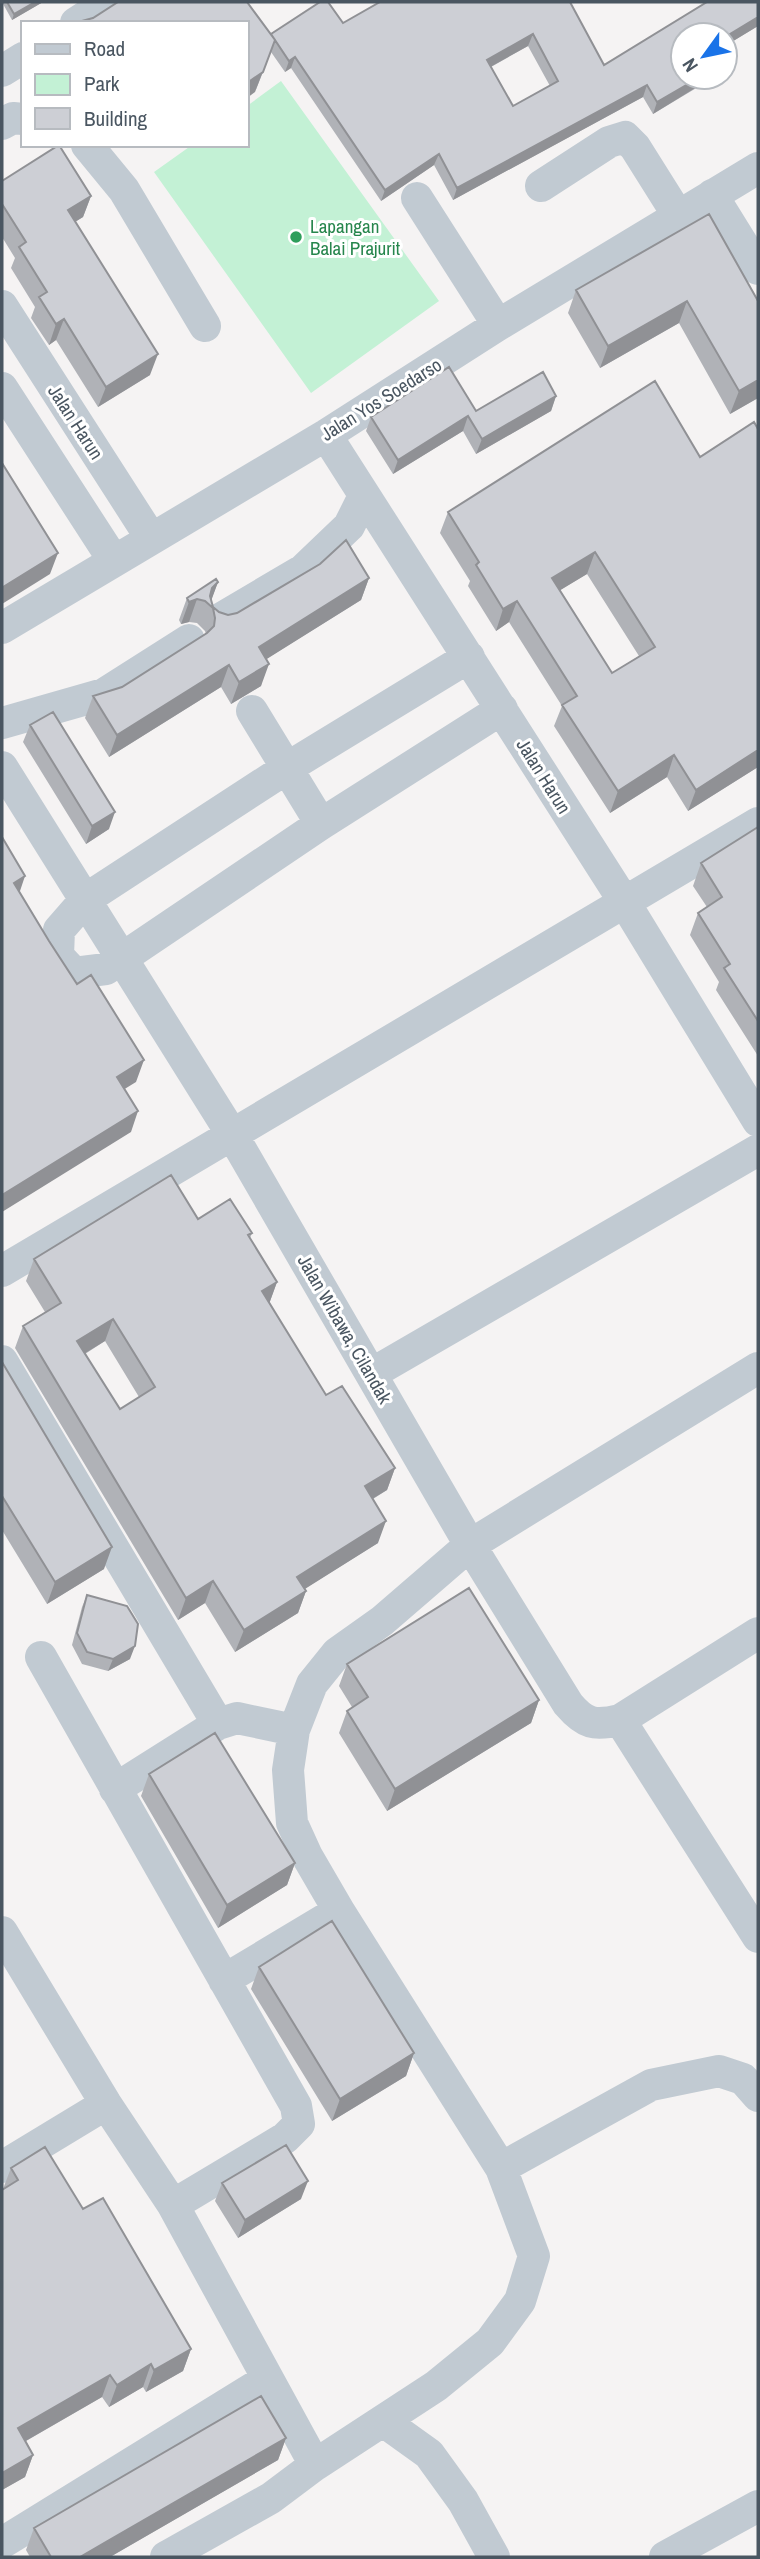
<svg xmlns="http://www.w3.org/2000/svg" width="760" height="2559" font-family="'Archivo Narrow',sans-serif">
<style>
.green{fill:#c3f1d5}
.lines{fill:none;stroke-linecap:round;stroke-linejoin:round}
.minor{stroke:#c1cad2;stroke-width:32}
.wall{fill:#b0b2b7;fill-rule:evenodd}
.shaded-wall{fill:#909195}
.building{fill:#cdcfd5;stroke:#909195;stroke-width:2;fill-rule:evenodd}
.leisure-dot{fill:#2e9e5b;stroke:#fff;stroke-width:2.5}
.labels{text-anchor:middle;stroke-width:6;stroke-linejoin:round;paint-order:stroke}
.leisure-label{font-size:19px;fill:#27864d;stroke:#fff;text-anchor:start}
.street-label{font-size:19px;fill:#4a5661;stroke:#fff}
</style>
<rect width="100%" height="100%" fill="#f5f3f3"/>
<path class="green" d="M281,81L439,301L311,393L154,172L192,145H247V106Z"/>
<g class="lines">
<path class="minor" d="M76,23L108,2
M2,71L23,58
M2,124L13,118L23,119
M87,145L124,190L205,326
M541,186L609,142L625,137L635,147L679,217
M712,195L758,269
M417,198L498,325
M2,306L151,538
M2,388L114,561
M326,435L625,903L758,1121
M220,619L303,570L349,526L364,496
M2,628L326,435L498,325L758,168
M469,657L287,768L86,899L59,930L58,956L74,973L106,969L321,824L502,709
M252,711L321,824
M2,723L104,694L189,640
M2,767L233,1136L470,1545L568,1704C585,1724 594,1726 620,1720L758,1633
M2,1271L758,823
M2,1361L218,1724
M371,1374L758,1150
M41,1657L296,2106L299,2124L285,2138L173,2205
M620,1720L758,1937
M115,1789L218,1724L237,1718L294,1730
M2,1932L106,2104L173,2205L315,2465L271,2498L166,2557
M224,1980L339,1911
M2,2167L106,2104
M501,2168L651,2085L719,2071L743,2079L758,2096
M383,2421L429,2454L463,2501L494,2557
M315,2465L436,2386L490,2342L520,2301L534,2256L501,2168L339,1911L307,1856L292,1823L288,1770L294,1730L312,1684L337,1653L382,1621L470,1545L758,1368
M2,2543L268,2379
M665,2557L758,2506"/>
</g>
<path class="wall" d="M2,2H43L12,20Z
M570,2L604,65L758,2V26L725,46V35L683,77H713V78L653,114L643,97L453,200L434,165L381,201L291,68L285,72L271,52L255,92L271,34L343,23ZM528,46L550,86L513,106L491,67Z
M2,181L91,196L83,217L75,222L150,375L98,407L56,340L49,345L31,318L35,307L11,268L15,258L2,237Z
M709,214L758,398L730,414L679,323L600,368L568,313L576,290Z
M556,396L551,411L476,454L463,431L393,474L366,431L371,417L476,411Z
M758,429V767L688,811L667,777L610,813L554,726L562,706L509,622L496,631L468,586L470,581L440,533L448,512L700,457ZM587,574L639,656L612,673L560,590Z
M369,578L361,600L266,659L261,686L231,704L221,687L109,757L85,718L93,696L122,687L206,634L205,631L197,623L189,622L181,624L179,620L187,598L218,582L211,600L213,607L219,612L228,615Z
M30,725L109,829L86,844L23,742Z
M758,827V1056L716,990L719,982L690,935L698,913L707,907L693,886L701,863Z
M198,1219L252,1233L250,1238L277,1282L269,1304L326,1395L395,1468L387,1490L373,1499L378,1543L304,1589L306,1591L298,1613L235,1652L205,1603L178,1620L15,1348L23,1326L45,1312L26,1281L34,1259ZM105,1341L139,1397L120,1409L85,1354Z
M2,1362L104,1569L47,1604L2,1530Z
M87,1595L130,1659L108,1671L82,1664L72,1645L82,1607Z
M347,1664L539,1700L531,1723L387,1811L339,1733L347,1711L352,1707L339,1686Z
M149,1774L295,1863L287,1885L218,1928L141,1796Z
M259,1967L414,2053L406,2076L332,2121L251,1989Z
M11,2168L83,2209L191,2349L183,2371L146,2392L143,2387L109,2407L102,2397L26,2441L33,2455L25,2477L2,2490V2190L3,2189Z
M222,2183L301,2199L238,2238L215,2201Z
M286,2438L278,2460L110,2557H30L26,2550L34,2528Z"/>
<path class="shaded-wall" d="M35,2H43L12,20L14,14Z
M758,17V26L725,46V37Z
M533,34L528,46L483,71L487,60Z
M275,40L255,92L247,98V83Z
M295,57L291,68L285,72L289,61Z
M700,77H713L653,114L657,102Z
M647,85L643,97L453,200L457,188Z
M439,154L434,165L381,201L385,190Z
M91,196L83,217L60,231L68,210Z
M687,301L679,323L600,368L608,346Z
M64,319L56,340L49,345L56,324Z
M158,354L150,375L98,407L106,387Z
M758,380V398L730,414L739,391Z
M556,396L551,411L476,454L482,439Z
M468,416L463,431L393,474L398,460Z
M595,552L587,574L544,600L552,578Z
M58,553L50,574L2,604L3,587Z
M369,578L361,600L251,669L259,647Z
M218,582L210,604L207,603L212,588Z
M197,599L189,622L181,624L189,602Z
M517,601L509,622L496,631L503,609Z
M269,664L261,686L231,704L239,682Z
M229,665L221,687L109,757L117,735Z
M758,750V767L688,811L696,790Z
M674,755L667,777L610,813L618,791Z
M115,812L109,829L86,844L92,826Z
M25,876L18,897L14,883Z
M144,1060L136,1082L110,1098L117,1077Z
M138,1111L131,1132L2,1212V1195Z
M277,1282L269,1304L262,1291Z
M113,1319L105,1341L69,1363L77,1341Z
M395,1468L387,1490L357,1508L365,1486Z
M386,1521L378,1543L289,1599L297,1577Z
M112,1547L104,1569L47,1604L55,1582Z
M213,1581L205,1603L178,1620L186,1598Z
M306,1591L298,1613L235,1652L244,1630Z
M135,1646L130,1659L108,1671L113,1659Z
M539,1700L531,1723L387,1811L395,1789Z
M295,1863L287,1885L218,1928L227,1905Z
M414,2053L406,2076L332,2121L340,2099Z
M308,2181L301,2199L238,2238L245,2220Z
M191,2349L183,2371L146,2392L154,2370Z
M151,2364L143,2387L109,2407L117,2385Z
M110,2375L102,2397L10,2450L18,2428Z
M286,2438L278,2460L110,2557H80Z
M33,2455L25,2477L2,2490V2473Z"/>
<path class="building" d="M7,2H35L14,14Z
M118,2H247L275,40L263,72L247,83V23H79L82,21L93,18Z
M320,2H328L343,23L380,2H570L604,65L707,2H758V17L725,37V35H683V77H700L657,102L647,85L457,188L439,154L385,190L295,57L289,61L271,34ZM533,34L558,81L513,106L487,60Z
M59,145L91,196L68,210L158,354L106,387L64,319L56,324L39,297L47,292L19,247L26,242L2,204V181Z
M709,214L758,301V380L739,391L687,301L608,346L576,290Z
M449,367L476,411L543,372L556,396L482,439L468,416L398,460L371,417Z
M655,381L700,457L754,422L758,429V750L696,790L674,755L618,791L562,705L577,696L517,601L503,609L476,565L479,562L448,512ZM595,552L655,647L612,673L552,578Z
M2,463L58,553L3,587L2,586Z
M346,540L369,578L259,647L269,664L239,682L229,665L117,735L93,696L122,687L207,633L214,626L215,618L213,608L205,601L197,599L189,602L187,598L216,579L218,582L212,588L210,596L213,607L219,612L228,615L237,613L320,564Z
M53,712L115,812L92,826L30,725Z
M758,827V1021L724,968L730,964L698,913L722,897L701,863Z
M2,837L25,876L14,883L49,941L77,984L91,975L144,1060L117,1077L138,1111L2,1195Z
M171,1175L198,1219L230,1199L252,1233L248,1235L277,1282L262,1291L326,1395L342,1386L395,1468L365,1486L386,1521L297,1577L306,1591L244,1630L213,1581L186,1598L23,1326L61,1303L34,1259ZM113,1319L155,1387L120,1409L77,1341Z
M2,1362L112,1547L55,1582L2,1496Z
M469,1588L539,1700L395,1789L347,1711L368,1697L347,1664Z
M87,1595L127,1606L138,1624L135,1646L113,1659L87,1652L77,1633Z
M215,1733L295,1863L227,1905L149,1774Z
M332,1921L414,2053L340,2099L259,1967Z
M286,2145L308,2181L245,2220L222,2183Z
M45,2147L83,2209L103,2198L191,2349L154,2370L151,2364L117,2385L110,2375L18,2428L33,2455L2,2473V2190L18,2180L11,2168Z
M261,2396L286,2438L80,2557H51L34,2528Z"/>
<circle class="leisure-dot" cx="296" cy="237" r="7"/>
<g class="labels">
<g class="leisure-label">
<text x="310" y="233">Lapangan<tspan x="310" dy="22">Balai Prajurit</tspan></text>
</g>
<g class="street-label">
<text transform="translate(381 399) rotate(-32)" y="7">Jalan Yos Soedarso</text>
<text transform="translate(76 422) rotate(57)" y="7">Jalan Harun</text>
<text transform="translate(544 776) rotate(58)" y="7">Jalan Harun</text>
<text transform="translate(345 1329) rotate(60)" y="7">Jalan Wibawa, Cilandak</text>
</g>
</g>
<rect width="760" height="2559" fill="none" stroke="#4a5661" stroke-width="7"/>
<rect x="21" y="21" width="228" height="126" fill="#ffffff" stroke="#b7bbc0" stroke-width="2"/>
<rect x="35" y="44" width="35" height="10" fill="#c1cad2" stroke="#b7bbc0" stroke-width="2"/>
<text x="84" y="56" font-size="21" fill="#4a5661">Road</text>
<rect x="35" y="74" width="35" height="21" fill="#c3f1d5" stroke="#b7bbc0" stroke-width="2"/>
<text x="84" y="91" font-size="21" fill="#4a5661">Park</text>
<rect x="35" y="108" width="35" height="21" fill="#cdcfd5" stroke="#b7bbc0" stroke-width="2"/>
<text x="84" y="126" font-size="21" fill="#4a5661">Building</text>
<g transform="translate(704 56) rotate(237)"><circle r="33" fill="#ffffff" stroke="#b7bbc0" stroke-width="2"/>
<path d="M0-5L12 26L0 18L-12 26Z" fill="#1a73e8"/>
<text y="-10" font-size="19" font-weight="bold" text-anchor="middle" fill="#4a5661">N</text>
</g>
</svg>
